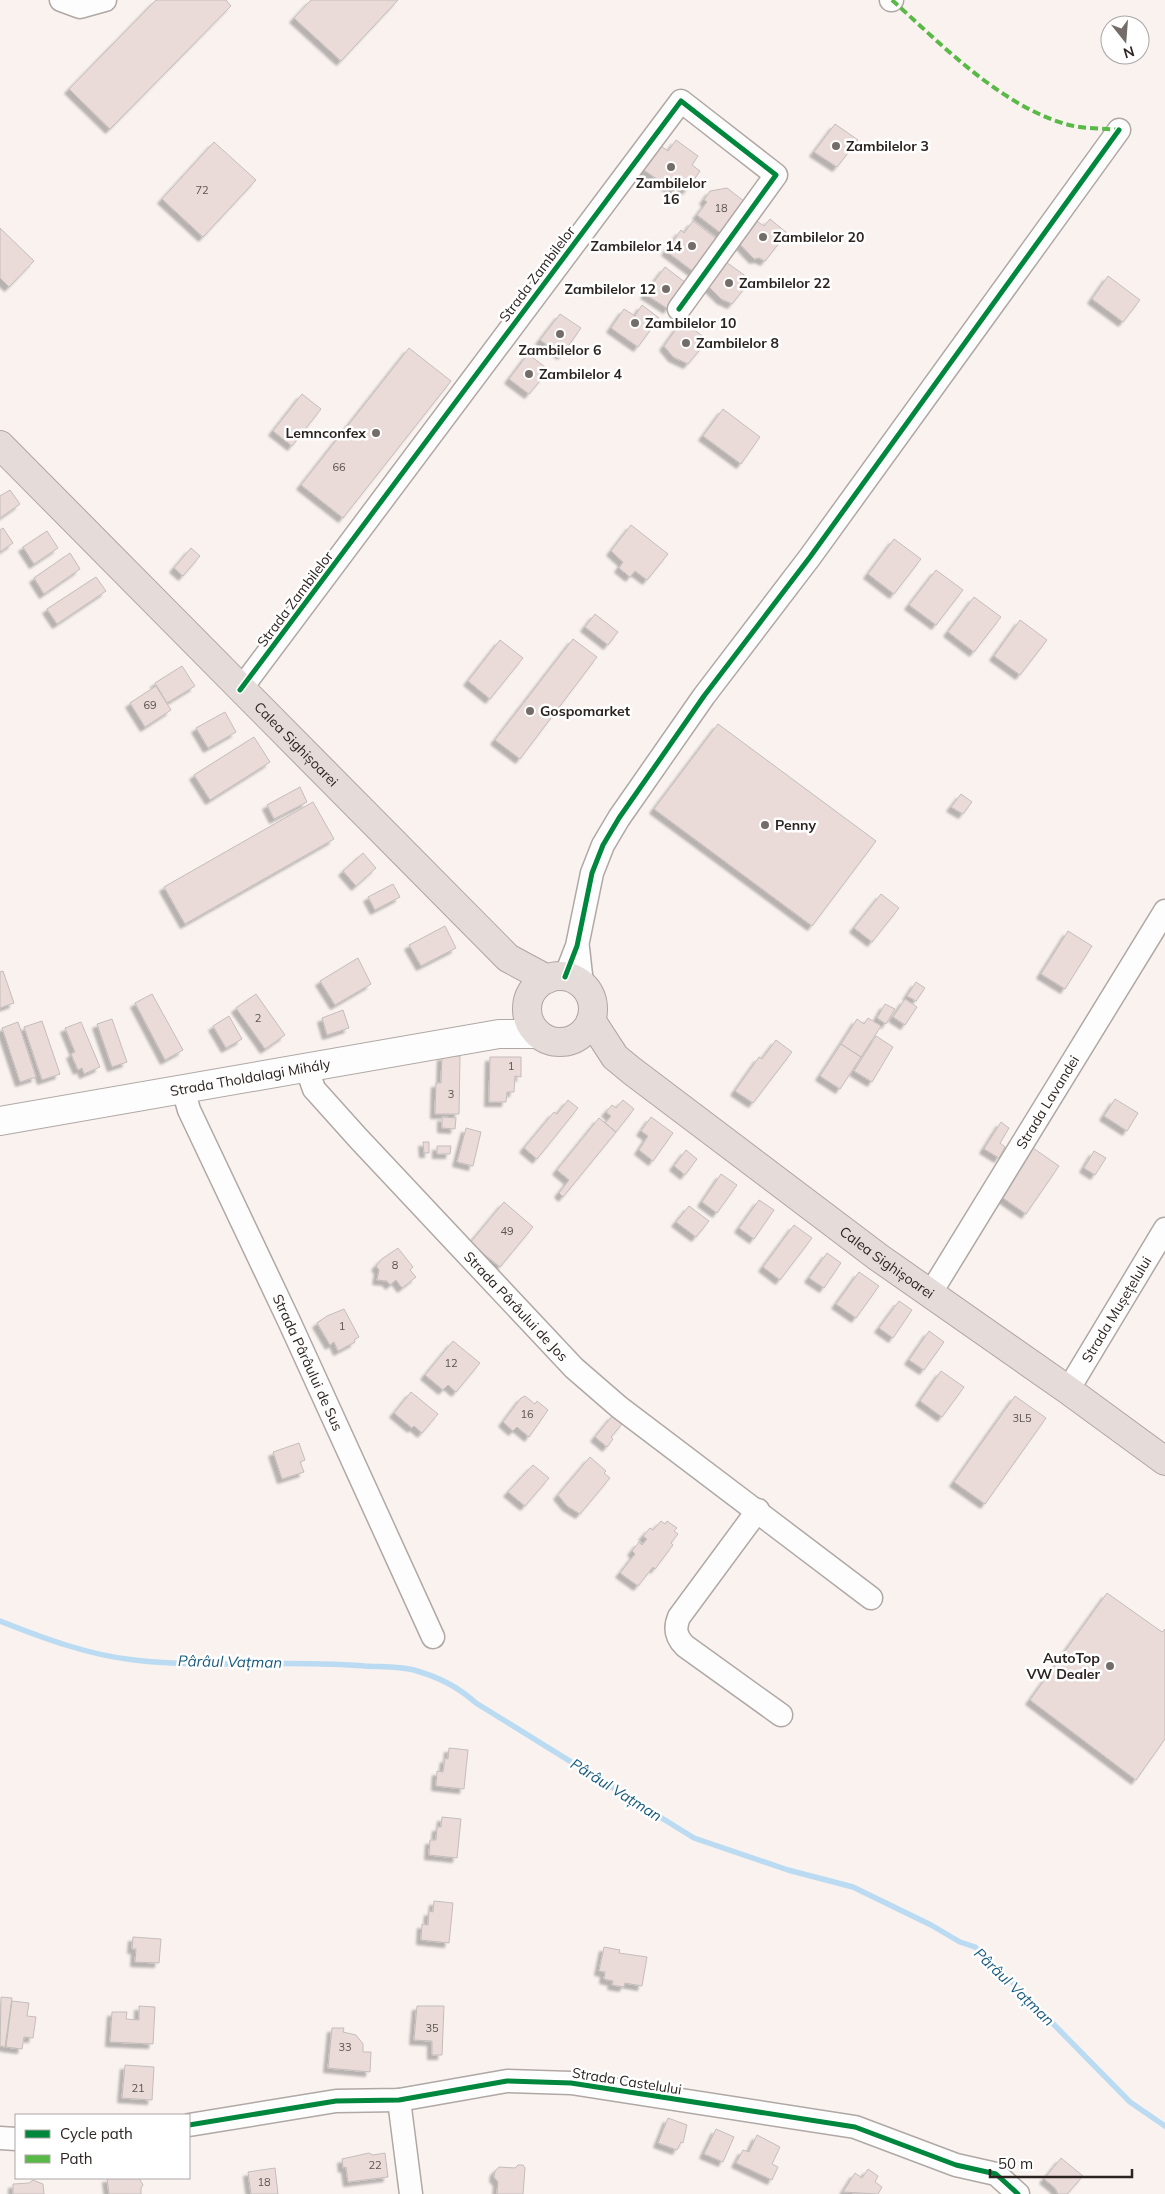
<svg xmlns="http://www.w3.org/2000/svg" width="1165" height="2194" font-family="Mulish,sans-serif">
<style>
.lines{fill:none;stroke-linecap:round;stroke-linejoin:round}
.stream{stroke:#badbf1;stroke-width:5.5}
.building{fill:#eadbd9;stroke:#c4bdbb;filter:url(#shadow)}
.minor-casing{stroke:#afa8a5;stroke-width:25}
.tertiary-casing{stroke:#afa8a5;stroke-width:30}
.trunk-casing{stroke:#b2a49f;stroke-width:30}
.minor{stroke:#fefdfd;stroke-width:22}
.tertiary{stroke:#fefdfd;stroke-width:28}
.trunk{stroke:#e5dcd9;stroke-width:28}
.quiet{stroke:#58b947;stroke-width:4;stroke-dasharray:8 4;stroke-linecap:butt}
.cycleway-casing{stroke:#fff;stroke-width:8}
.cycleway{stroke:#00873e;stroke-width:5}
.poi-dot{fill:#746c69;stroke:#fff;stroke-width:2}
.labels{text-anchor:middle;stroke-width:5;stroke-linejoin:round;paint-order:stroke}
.number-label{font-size:11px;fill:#5c5350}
.poi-label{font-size:14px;font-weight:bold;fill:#2c2421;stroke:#fff;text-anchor:start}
.street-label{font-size:14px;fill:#2c2421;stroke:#fff}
.water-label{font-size:15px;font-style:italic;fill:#175a7f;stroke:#fff}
</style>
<defs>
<filter id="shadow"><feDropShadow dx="-4.5" dy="4.5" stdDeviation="1" flood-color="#0004"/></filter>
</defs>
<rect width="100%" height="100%" fill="#f9f2ef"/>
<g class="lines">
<path class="stream" d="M0,1621C43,1638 88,1655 134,1660C210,1669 288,1659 365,1666C380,1667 399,1666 414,1670C438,1677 457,1686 476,1703L694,1838L788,1870L853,1887L931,1925L960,1942L975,1947L1014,1984L1130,2102L1165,2126"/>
</g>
<path class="building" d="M156,0H226L231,6L110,129L69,89Z
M311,0H398L341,61L294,18Z
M835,124L858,140L837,167L814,152Z
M676,140L698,156L692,165L700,171L687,190L679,184L674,191L644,170L661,146L668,151Z
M214,142L256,180L203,237L162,199Z
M727,188L745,202L722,234L697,215L707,202L704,200L710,191Z
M770,219L787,233L765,261L759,258L754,259L738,242L755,220L764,226Z
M693,221L718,240L694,272L666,251L681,230L684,233Z
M0,228L34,261L9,287L0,278Z
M726,262L751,280L732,304L721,299L707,285Z
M665,267L686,283L668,309L645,294Z
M1108,276L1140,300L1123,322L1092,299Z
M642,305L659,318L638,347L611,328L624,309L635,316Z
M560,314L581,328L562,355L540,340Z
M682,321L708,340L688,364L673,357L664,346Z
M409,348L451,381L343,518L301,485Z
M528,354L549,370L529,394L509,379Z
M302,394L321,409L292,446L273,431Z
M723,409L760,437L741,464L703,436Z
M10,490L20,504L0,518V496Z
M631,525L668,554L647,580L635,571L630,577L619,568L623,562L611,551Z
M3,528L13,543L0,552V530Z
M47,531L58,548L34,564L23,547Z
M894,539L921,559L894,594L868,574Z
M191,548L200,556L183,576L174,568Z
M70,553L80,569L44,594L34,578Z
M936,570L963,590L936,625L909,605Z
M96,577L106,591L57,624L47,609Z
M974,597L1001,617L974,652L948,632Z
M595,614L618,632L608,645L585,627Z
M1020,620L1047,640L1020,675L994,656Z
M573,639L597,657L520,759L495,740Z
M500,640L523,658L490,699L468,681Z
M182,666L195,686L167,703L155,683Z
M156,686L171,710L145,727L130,703Z
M225,712L236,732L208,748L196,728Z
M718,724L876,841L812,926L654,809Z
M254,737L270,762L210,800L194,775Z
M300,787L307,802L274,819L267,805Z
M961,794L972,802L963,814L951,807Z
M313,802L334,839L185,924L164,887Z
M363,853L376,868L356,886L343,871Z
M393,884L400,897L375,910L368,897Z
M881,894L899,908L872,942L854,928Z
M445,926L456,948L421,966L409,945Z
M1068,931L1092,946L1065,989L1041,974Z
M358,958L371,984L335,1005L320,981Z
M3,971L14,1003L0,1008V972Z
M916,982L925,988L916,1001L907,996Z
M152,994L183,1050L165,1060L135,1003Z
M256,994L285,1035L265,1049L236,1008Z
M905,999L917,1007L905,1025L893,1017Z
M885,1004L895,1009L886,1024L877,1018Z
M343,1010L349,1028L327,1035L322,1018Z
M229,1016L242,1039L226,1048L213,1026Z
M868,1018L881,1026L861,1057L841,1044L857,1019L864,1024Z
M112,1019L127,1062L112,1067L97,1024Z
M42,1021L60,1074L42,1080L24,1027Z
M18,1022L36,1077L20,1082L2,1028Z
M81,1022L100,1067L84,1074L82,1068L78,1070L71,1054L75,1052L65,1028Z
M876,1036L893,1047L872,1082L854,1071Z
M776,1040L792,1052L753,1103L735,1091L759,1057L762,1059Z
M841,1044L861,1057L840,1089L820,1076Z
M442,1056H460L459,1114H435L436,1083H441Z
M490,1057H521V1077L515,1076L514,1092H507L506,1102H489Z
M1115,1099L1138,1113L1127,1131L1104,1116Z
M568,1100L578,1108L537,1159L524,1148L554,1112L557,1114Z
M623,1100L634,1109L616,1132L605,1123L611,1116L606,1112L612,1105L616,1108Z
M442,1117L456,1118L455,1129L442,1128Z
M651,1117L673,1133L653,1161L639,1150L648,1136L641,1131Z
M599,1118L616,1132L563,1197L559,1193L569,1180L557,1170Z
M1001,1122L1009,1128L1000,1143L1005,1147L999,1158L984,1149Z
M466,1128L481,1132L473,1166L457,1162Z
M423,1142H429V1153H424Z
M437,1146H451L450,1154H437Z
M1033,1148L1059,1166L1026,1214L1000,1196Z
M686,1150L697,1159L685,1175L674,1166Z
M1094,1151L1106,1158L1095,1175L1084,1168Z
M721,1174L737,1185L717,1213L702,1202Z
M759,1200L774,1210L754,1239L739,1228Z
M504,1202L533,1227L500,1267L470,1243Z
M689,1206L709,1221L696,1237L676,1222Z
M794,1225L812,1238L780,1280L763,1267Z
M398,1248L413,1267L410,1270L416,1277L402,1288L396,1280L390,1285L387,1281L377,1280L379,1270L376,1266L382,1259Z
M827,1253L841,1263L824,1288L809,1278Z
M859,1272L879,1286L856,1318L836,1304Z
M899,1301L912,1310L893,1338L879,1328Z
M344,1309L359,1337L354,1340L355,1342L338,1351L334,1342L330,1345L317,1323L327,1316Z
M929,1331L944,1342L924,1370L909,1360Z
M453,1341L480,1363L456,1392L448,1385L443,1390L425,1375Z
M941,1371L964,1387L942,1417L920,1401Z
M411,1392L438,1414L422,1433L414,1426L412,1428L394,1413Z
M525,1396L535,1404L537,1401L548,1410L529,1437L517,1427L513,1431L503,1422L521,1398Z
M1015,1396L1046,1418L985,1504L954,1482Z
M613,1415L623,1423L611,1437L613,1439L607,1447L595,1437Z
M299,1443L305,1460L300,1462L304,1472L282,1479L273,1452Z
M590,1457L606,1471L604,1473L610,1478L580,1514L567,1506L558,1495Z
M533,1465L549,1478L525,1506L508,1492Z
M661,1521L665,1524L667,1521L677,1528L674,1531L678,1534L671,1543L673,1545L655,1569L653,1567L638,1586L620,1573L635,1554L632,1551L639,1542L642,1545L647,1539L643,1536L650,1528L653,1530Z
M1107,1593L1162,1632L1165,1629V1739L1136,1780L1030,1700Z
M449,1748L468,1750L464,1789L436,1786L437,1771L443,1772L445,1758L448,1759Z
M442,1817L461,1819L457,1858L429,1855L430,1840H436L437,1827H441Z
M434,1901L453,1903L449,1943L421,1940L422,1924L428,1925L429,1911L433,1912Z
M133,1937L161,1939L159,1963L135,1962L136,1949H132Z
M604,1947L620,1950L619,1953L647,1957L642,1986L625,1983L624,1987L612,1985L613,1981L604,1979L605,1972L599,1971Z
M1,1997L12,1998L5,2047L0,2046Z
M12,2001L29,2003L27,2016L36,2017L33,2038L24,2037L22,2049L6,2047Z
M139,2006L155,2007L153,2044L110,2042L112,2012H127L126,2019L139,2020Z
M417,2006H444L442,2055H432V2041L414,2040Z
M332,2028H344L343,2032L356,2035L363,2044V2052H371L370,2072L328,2068Z
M125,2065L154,2067L152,2100L122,2098Z
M668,2118L687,2125L683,2143L681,2142L677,2150L658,2143Z
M716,2129L734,2137L723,2162L704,2154Z
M757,2135L780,2147L772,2164L778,2167L772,2180L736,2163L743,2150L749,2152Z
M369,2153L373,2155L385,2153L388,2177L348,2182L346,2167L343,2168L342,2159Z
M1061,2158L1083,2176L1067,2194H1058L1055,2188L1044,2179Z
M518,2165H523L525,2168L523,2194H497L498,2182L494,2177L495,2171L499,2167L515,2168Z
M275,2168L278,2194H251L248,2172Z
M868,2169L878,2176L875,2182L882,2187L878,2194L843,2192L855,2173L862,2178Z
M107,2178H139L143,2185L141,2188V2194H109Z
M33,2180L43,2184L44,2194H13V2184L29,2183Z"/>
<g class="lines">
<defs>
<g id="minor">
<path d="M61,0L80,7L105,0"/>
<path d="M891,0H892"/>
<path d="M240,690L681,101L776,175L679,309"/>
<path d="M578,948L582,984"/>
<path d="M565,977L577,946L592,873L603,845L619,818L704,696L810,557L1119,130"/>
<path id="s1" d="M307,1069L314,1089L358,1138L574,1368L619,1407L871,1598"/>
<path id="s2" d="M183,1089L189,1110L289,1321L433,1637"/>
<path id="s3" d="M930,1294L1165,911"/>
<path id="s4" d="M1068,1390L1165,1229"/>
<path d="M758,1510L679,1617C674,1629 676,1637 685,1646L781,1715"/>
<path d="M399,2100L411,2194"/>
<path d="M189,2125L336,2101L399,2100L507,2081L571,2083L855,2127L956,2165L996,2174L1018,2194"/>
<path d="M0,2138L16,2139"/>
</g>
<g id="tertiary">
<path id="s5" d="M0,1121L499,1034H538"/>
</g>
<g id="trunk">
<path id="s6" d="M0,445L508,958L547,979"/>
<circle cx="560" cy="1009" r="33"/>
<path id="s7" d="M591,1020L615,1057L632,1071L878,1257L1068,1390L1165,1461"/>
</g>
</defs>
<use href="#minor" class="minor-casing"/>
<use href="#tertiary" class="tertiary-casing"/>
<use href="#trunk" class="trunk-casing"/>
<use href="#minor" class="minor"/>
<use href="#tertiary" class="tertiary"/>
<use href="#trunk" class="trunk"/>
<path class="quiet" d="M892,0C942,45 1002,107 1069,125C1085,129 1103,128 1119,130"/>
<defs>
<path id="cycleway" d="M240,690L681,101L776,175L679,309
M565,977L577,946L592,873L603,845L619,818L704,696L810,557L1119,130
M189,2125L336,2101L399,2100L507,2081L571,2083L855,2127L956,2165L996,2174L1018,2194"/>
</defs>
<use href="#cycleway" class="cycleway-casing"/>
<use href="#cycleway" class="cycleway"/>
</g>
<g class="poi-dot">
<circle cx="836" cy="146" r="5"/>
<circle cx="671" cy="167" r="5"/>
<circle cx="763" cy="237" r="5"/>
<circle cx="692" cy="246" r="5"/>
<circle cx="729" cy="283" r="5"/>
<circle cx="666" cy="289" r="5"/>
<circle cx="635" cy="323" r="5"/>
<circle cx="560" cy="334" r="5"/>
<circle cx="686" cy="343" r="5"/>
<circle cx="529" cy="374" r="5"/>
<circle cx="376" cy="433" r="5"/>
<circle cx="530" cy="711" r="5"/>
<circle cx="765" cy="825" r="5"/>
<circle cx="1110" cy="1666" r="5"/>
</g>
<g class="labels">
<g class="number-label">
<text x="202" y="194">72</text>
<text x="721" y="212">18</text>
<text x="339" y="471">66</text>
<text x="150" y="709">69</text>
<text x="258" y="1022">2</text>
<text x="511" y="1070">1</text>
<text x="451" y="1098">3</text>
<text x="507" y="1235">49</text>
<text x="395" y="1269">8</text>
<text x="342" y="1330">1</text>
<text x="451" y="1367">12</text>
<text x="527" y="1418">16</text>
<text x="1022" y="1422">3L5</text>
<text x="432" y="2032">35</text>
<text x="345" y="2051">33</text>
<text x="138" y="2092">21</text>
<text x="375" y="2169">22</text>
<text x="264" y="2186">18</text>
</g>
<g class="poi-label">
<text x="846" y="151">Zambilelor 3</text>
<text x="671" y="188" text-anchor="middle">Zambilelor<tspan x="671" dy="16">16</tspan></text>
<text x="773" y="242">Zambilelor 20</text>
<text x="682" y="251" text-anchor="end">Zambilelor 14</text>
<text x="739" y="288">Zambilelor 22</text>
<text x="656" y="294" text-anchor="end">Zambilelor 12</text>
<text x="645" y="328">Zambilelor 10</text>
<text x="696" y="348">Zambilelor 8</text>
<text x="560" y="355" text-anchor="middle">Zambilelor 6</text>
<text x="539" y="379">Zambilelor 4</text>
<text x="366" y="438" text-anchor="end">Lemnconfex</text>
<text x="540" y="716">Gospomarket</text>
<text x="775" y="830">Penny</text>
<text x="1100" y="1663" text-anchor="end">AutoTop<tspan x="1100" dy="16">VW Dealer</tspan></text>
</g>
<g class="street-label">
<text transform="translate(537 274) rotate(-53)" y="5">Strada Zambilelor</text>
<text transform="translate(295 599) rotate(-53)" y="5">Strada Zambilelor</text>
<text dy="5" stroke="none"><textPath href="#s6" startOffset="421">Calea Sighișoarei</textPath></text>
<text dy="5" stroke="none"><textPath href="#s5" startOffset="254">Strada Tholdalagi Mihály</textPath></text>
<text dy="5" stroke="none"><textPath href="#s3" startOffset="225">Strada Lavandei</textPath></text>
<text dy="5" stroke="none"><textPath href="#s7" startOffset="385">Calea Sighișoarei</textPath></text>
<text dy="5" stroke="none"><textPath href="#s1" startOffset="318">Strada Pârâului de Jos</textPath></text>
<text dy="5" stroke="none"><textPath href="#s4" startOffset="94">Strada Mușețelului</textPath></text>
<text dy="5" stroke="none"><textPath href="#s2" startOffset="301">Strada Pârâului de Sus</textPath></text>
<text transform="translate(627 2081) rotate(9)" y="5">Strada Castelului</text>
</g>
<g class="water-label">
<text transform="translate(230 1662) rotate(1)" y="5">Pârâul Vațman</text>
<text transform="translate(616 1790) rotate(32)" y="5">Pârâul Vațman</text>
<text transform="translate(1014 1987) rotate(44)" y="5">Pârâul Vațman</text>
</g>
</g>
<rect x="15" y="2114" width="175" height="65" fill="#ffffff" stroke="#aba7a6"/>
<rect x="25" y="2130" width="25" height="8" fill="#00873e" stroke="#aba7a6"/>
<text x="60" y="2139" font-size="15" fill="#2c2421">Cycle path</text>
<rect x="25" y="2155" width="25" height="8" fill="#58b947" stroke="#aba7a6"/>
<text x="60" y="2164" font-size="15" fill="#2c2421">Path</text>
<g transform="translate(1125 40) rotate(163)"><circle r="24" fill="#ffffff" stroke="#aba7a6"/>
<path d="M0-4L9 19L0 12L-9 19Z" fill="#746c69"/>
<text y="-8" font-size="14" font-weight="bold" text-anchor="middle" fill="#2c2421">N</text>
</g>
<path d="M990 2169v8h142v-8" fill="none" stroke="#2c2421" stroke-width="2.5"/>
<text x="998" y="2169" font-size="15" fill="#2c2421" stroke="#ffffff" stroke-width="4" paint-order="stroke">50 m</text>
</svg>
